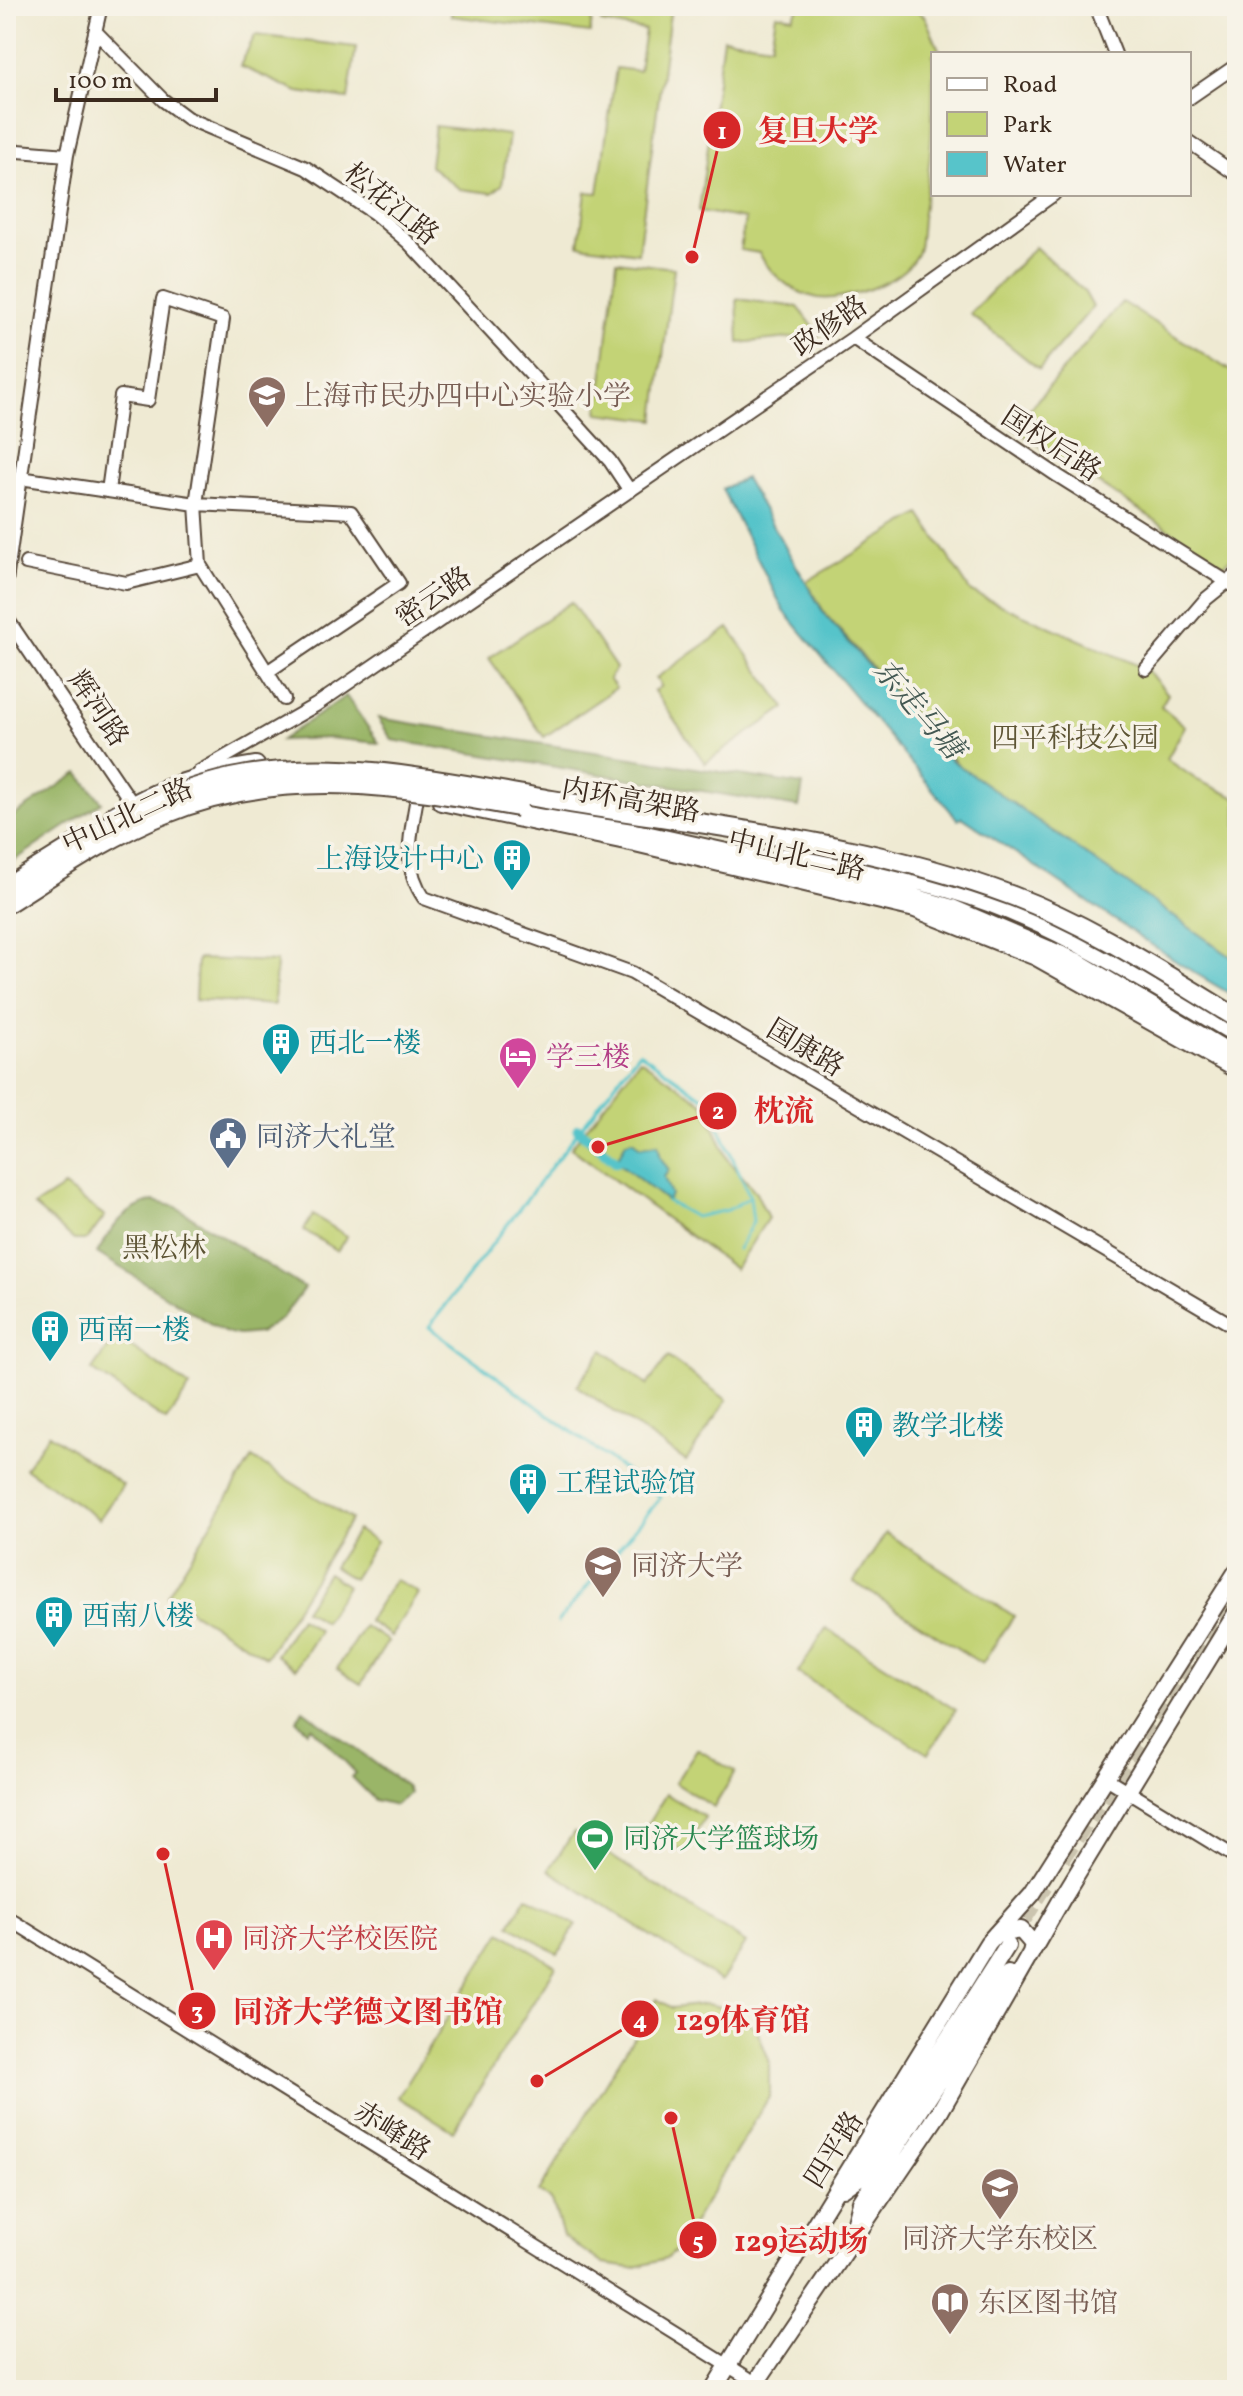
<svg xmlns="http://www.w3.org/2000/svg" width="1243" height="2396" font-family="Vollkorn,'Noto Serif SC',serif">
<style>
.green{fill:#c3d376;stroke:#7f7e4a;stroke-width:2}
.forest{fill:#9ab567;stroke:#6a7042;stroke-width:2}
.water{fill:#57c4ca;stroke:#497774;stroke-width:2}
.lines{fill:none;stroke-linecap:round;stroke-linejoin:round}
.stream{stroke:#57c4ca;stroke-width:3}
.canal{stroke:#57c4ca;stroke-width:11}
.major-tunnel{stroke:#cbc4af;stroke-width:16;stroke-dasharray:16 8;stroke-linecap:butt}
.minor-casing{stroke:#564739;stroke-width:16}
.major-casing{stroke:#564739;stroke-width:20}
.highway-casing{stroke:#564739;stroke-width:22}
.minor{stroke:#fff;stroke-width:12}
.major{stroke:#fff;stroke-width:16}
.highway{stroke:#fff;stroke-width:18}
.highway-bridge-casing{stroke:#564739;stroke-width:22;stroke-linecap:butt}
.highway-bridge{stroke:#fff;stroke-width:18}
.labels{text-anchor:middle;stroke-width:7;stroke-linejoin:round;paint-order:stroke}
.street-label{font-size:28px;fill:#3b2a1e;stroke:#f7f3e8}
.education-label{font-size:28px;fill:#785e54;stroke:#f7f3e8;text-anchor:start}
.park-label{font-size:28px;fill:#5d5434;stroke:#f7f3e8}
.culture-label{font-size:28px;fill:#0d838f;stroke:#f7f3e8;text-anchor:start}
.hotel-label{font-size:28px;fill:#b23c85;stroke:#f7f3e8;text-anchor:start}
.service-label{font-size:28px;fill:#4e5e75;stroke:#f7f3e8;text-anchor:start}
.leisure-label{font-size:28px;fill:#27864d;stroke:#f7f3e8;text-anchor:start}
.health-label{font-size:28px;fill:#be3a42;stroke:#f7f3e8;text-anchor:start}
.water-label{font-size:30px;font-style:italic;fill:#435852;stroke:#f7f3e8}
.leader{fill:none;stroke:#d62828;stroke-width:3}
.callout-dot{fill:#d62828;stroke:#f7f3e8;stroke-width:3}
.mark-label{font-size:24px;text-anchor:middle;font-weight:bold;fill:#fff}
.callout-label{font-size:30px;text-anchor:middle;font-weight:bold;fill:#d62828;stroke:#f7f3e8;stroke-width:7;stroke-linejoin:round;paint-order:stroke}
</style>
<rect width="100%" height="100%" fill="#f7f3e8"/>
<filter id="ink" filterUnits="userSpaceOnUse"><feTurbulence type="fractalNoise" baseFrequency=".0125" numOctaves="2"/><feDisplacementMap in="SourceGraphic" scale="16" xChannelSelector="R" yChannelSelector="G"/><feConvolveMatrix kernelMatrix="1 2 1 2 8 2 1 2 1" color-interpolation-filters="sRGB"/></filter>
<filter id="wash" filterUnits="userSpaceOnUse"><feTurbulence type="fractalNoise" baseFrequency=".006" numOctaves="4" result="noise"/><feDisplacementMap in="SourceGraphic" scale="32" xChannelSelector="R" yChannelSelector="G"/><feGaussianBlur stdDeviation="1.8" result="paint"/><feColorMatrix in="noise" values="0 0 0 0 0 0 0 0 0 0 0 0 0 0 0 0 0 1.4 0 .05"/><feComposite in="paint" operator="in"/></filter>
<g filter="url(#wash)">
<rect width="100%" height="100%" fill="#efead3"/>
<path class="green" d="M452,6H594L590,33L451,16Z
M604,6H671L638,253L579,245L586,192L598,193L616,68L639,71L645,30L601,23Z
M799,6H911L925,17L941,54H933C933,113 932,159 922,218C921,228 921,245 917,254C902,282 861,294 833,298C803,302 772,278 759,253L740,250L745,219L699,211L723,38L771,45L776,14L793,17Z
M255,35L356,47L348,99L298,92L240,66Z
M435,126L509,135L502,185L492,193L460,189L430,166Z
M1035,247L1084,291L1093,307L1039,369L970,314Z
M617,261L674,268L655,420L598,413Z
M737,299L798,307L820,335L739,343Z
M1122,302L1237,375V550L1224,565L1013,428Z
M920,514L971,592L1146,669L1168,694L1161,706L1185,726L1167,759L1197,780L1237,798V961L961,768L826,615L806,582Z
M571,602L616,668L609,679L616,688L544,737L489,658Z
M729,628L785,708L705,763L654,691L661,686L656,678Z
M197,959L276,962L274,1005L195,1000Z
M640,1059L704,1104L728,1160L756,1192L768,1218L735,1269L571,1148Z
M64,1187L105,1216L87,1240H74L34,1206Z
M313,1215L347,1236L337,1251L304,1230Z
M116,1336L190,1387L166,1421L92,1370Z
M603,1350L647,1385L668,1357L727,1400L686,1461L577,1386Z
M49,1434L123,1485L99,1519L25,1468Z
M252,1458L351,1519L266,1657L167,1596Z
M357,1530L376,1542L353,1579L333,1567Z
M886,1533L1014,1616L982,1664L854,1582Z
M328,1573L347,1586L324,1622L304,1610Z
M395,1579L418,1593L391,1636L368,1621Z
M300,1618L319,1631L296,1668L276,1655Z
M364,1626L388,1641L361,1684L337,1669Z
M826,1628L956,1710L928,1754L798,1673Z
M697,1749L735,1772L714,1807L675,1783Z
M666,1794L705,1817L684,1852L645,1829Z
M574,1832L746,1943L721,1981L549,1870Z
M527,1896L576,1925L558,1954L510,1925Z
M501,1932L556,1966L453,2131L398,2097Z
M657,1999L672,2008L706,2004L725,2008L756,2028L769,2060V2097L677,2250L666,2259L632,2268L603,2264L563,2236L552,2201L539,2192Z"/>
<path class="forest" d="M346,696L379,743L329,738L281,740Z
M378,718L803,785L799,807L392,740Z
M78,773L102,802L6,866V821Z
M153,1201L176,1207L304,1288L281,1319L259,1333L239,1335L224,1332L97,1253C113,1227 122,1210 153,1201Z
M303,1710L406,1786L409,1793L395,1805L375,1800L352,1777L356,1773L312,1727L308,1731L297,1720Z"/>
<path class="water" d="M745,478L825,615L950,759L1237,961V998L1180,964L962,817L958,820L784,611L722,489Z
M633,1140L640,1147L658,1144L661,1158L669,1170L664,1177L671,1195L667,1201L616,1161L626,1142Z"/>
<g class="lines">
<path class="stream" d="M667,1201L695,1217L728,1210L750,1197
M558,1622L661,1497L429,1327L639,1052L707,1100L750,1197L753,1222L738,1249"/>
<path class="canal" d="M578,1129L616,1161"/>
</g>
</g>
<g filter="url(#ink)">
<g class="lines">
<path class="major-tunnel" d="M1063,1859L1237,1587
M1011,1939L1046,1885"/>
<defs>
<path id="minor" d="M1096,6L1115,54
M96,32L163,100L187,118L306,168L374,213L409,243L560,406L610,461L630,491
M1189,98L1237,65
M1189,142L1237,175
M6,150L67,155
M853,338L1058,476L1237,588
M20,478L196,504L200,565L284,699
M108,491L121,396L148,400L163,299L223,319L196,504L351,512L399,583L267,672
M26,563L126,583L200,565
M6,581L67,155L101,6
M6,617L136,809
M1146,669L1206,599L1237,574
M199,772L316,705L853,338L1054,194
M417,797C411,834 401,865 424,898L632,973L1237,1328
M1106,1778L1237,1858
M6,1917L756,2383"/>
<path id="major" d="M441,802L635,843L915,909L1036,957L1237,1070
M113,815C159,787 203,773 256,765
M996,1934L1021,1930L1033,1944L1031,1953
M843,2189L861,2176L1007,1946
M853,2234L861,2202L1008,1974
M713,2390L988,1943L1032,1894L1237,1571
M751,2390L939,2113L1063,1897L1237,1612"/>
<path id="highway" d="M518,807L854,881L952,909L1076,962L1237,1058
M788,855C842,866 897,873 950,889C1053,920 1145,980 1237,1034"/>
</defs>
<use href="#minor" class="minor-casing"/>
<use href="#major" class="major-casing"/>
<use href="#highway" class="highway-casing"/>
<use href="#minor" class="minor"/>
<use href="#major" class="major"/>
<use href="#highway" class="highway"/>
<defs>
<path id="highway-bridge" d="M6,888C82,840 156,790 247,775C349,758 451,783 552,800C706,826 866,841 1013,896C1093,926 1164,974 1237,1018
M6,904C57,872 108,836 165,814C282,766 398,785 518,807"/>
</defs>
<use href="#highway-bridge" class="highway-bridge-casing"/>
<use href="#highway-bridge" class="highway-bridge"/>
</g>
</g>
<defs>
<symbol id="school-pin" viewBox="-11 -11 22 30"><path d="M0 17L-7.5 6A9.5 9.5 0 1 1 7.5 6Z" fill="#8d6e63" stroke="#f7f3e8"/><path d="M0-5L7-2L0 1L-7-2ZM-4 1L0 2.5L4 1V4Q0 6-4 4Z" fill="#fff"/></symbol>
<symbol id="building-pin" viewBox="-11 -11 22 30"><path d="M0 17L-7.5 6A9.5 9.5 0 1 1 7.5 6Z" fill="#0f9aa8" stroke="#f7f3e8"/><path d="M-4-6H4V6H1V3H-1V6H-4ZM-2.5-4.3h1.7v1.8h-1.7ZM.8-4.3h1.7v1.8H.8ZM-2.5-1h1.7V.8h-1.7ZM.8-1h1.7V.8H.8Z" fill="#fff"/></symbol>
<symbol id="hotel-pin" viewBox="-11 -11 22 30"><path d="M0 17L-7.5 6A9.5 9.5 0 1 1 7.5 6Z" fill="#d1479c" stroke="#f7f3e8"/><path d="M-6-4.5h1.5V1H6V5H4.5V3h-9V5H-6ZM-4 0a1.8 1.8 0 1 1 3.6 0ZM.5 0V-2.5h3Q6-2.5 6 0Z" fill="#fff"/></symbol>
<symbol id="civic-pin" viewBox="-11 -11 22 30"><path d="M0 17L-7.5 6A9.5 9.5 0 1 1 7.5 6Z" fill="#5c6f8a" stroke="#f7f3e8"/><path d="M-.6-6.5H3V-4.5H.6V-3L4-1V1h2V6H-6V1h2V-1L-.6-3ZM-1.2 2.5V6h2.4V2.5Z" fill="#fff"/></symbol>
<symbol id="university-pin" viewBox="-11 -11 22 30"><path d="M0 17L-7.5 6A9.5 9.5 0 1 1 7.5 6Z" fill="#8d6e63" stroke="#f7f3e8"/><path d="M0-5L7-2L0 1L-7-2ZM-4 1L0 2.5L4 1V4Q0 6-4 4Z" fill="#fff"/></symbol>
<symbol id="stadium-pin" viewBox="-11 -11 22 30"><path d="M0 17L-7.5 6A9.5 9.5 0 1 1 7.5 6Z" fill="#2e9e5b" stroke="#f7f3e8"/><path d="M0-5a6.5 5 0 1 0 0 10a6.5 5 0 1 0 0-10ZM-3.5-1.8h7v3.6h-7Z" fill="#fff"/></symbol>
<symbol id="hospital-pin" viewBox="-11 -11 22 30"><path d="M0 17L-7.5 6A9.5 9.5 0 1 1 7.5 6Z" fill="#e0444e" stroke="#f7f3e8"/><path d="M-5-5h3v3.5h4V-5h3V5h-3V1.5h-4V5h-3Z" fill="#fff"/></symbol>
<symbol id="library-pin" viewBox="-11 -11 22 30"><path d="M0 17L-7.5 6A9.5 9.5 0 1 1 7.5 6Z" fill="#8d6e63" stroke="#f7f3e8"/><path d="M-6-4Q-3-5.5-.7-3.5V5Q-3 3-6 4ZM6-4Q3-5.5 .7-3.5V5Q3 3 6 4Z" fill="#fff"/></symbol>
</defs>
<g fill-rule="evenodd">
<use href="#school-pin" x="245" y="373" width="44" height="60"/>
<use href="#building-pin" x="490" y="836" width="44" height="60"/>
<use href="#building-pin" x="259" y="1020" width="44" height="60"/>
<use href="#hotel-pin" x="496" y="1034" width="44" height="60"/>
<use href="#civic-pin" x="206" y="1114" width="44" height="60"/>
<use href="#building-pin" x="28" y="1307" width="44" height="60"/>
<use href="#building-pin" x="842" y="1403" width="44" height="60"/>
<use href="#building-pin" x="506" y="1460" width="44" height="60"/>
<use href="#university-pin" x="581" y="1543" width="44" height="60"/>
<use href="#building-pin" x="32" y="1593" width="44" height="60"/>
<use href="#stadium-pin" x="573" y="1816" width="44" height="60"/>
<use href="#hospital-pin" x="192" y="1916" width="44" height="60"/>
<use href="#school-pin" x="978" y="2165" width="44" height="60"/>
<use href="#library-pin" x="928" y="2280" width="44" height="60"/>
</g>
<g class="labels">
<g class="street-label">
<text transform="translate(392 203) rotate(39)" y="10">松花江路</text>
<text transform="translate(829 325) rotate(-35)" y="10">政修路</text>
<text transform="translate(1052 443) rotate(33)" y="10">国权后路</text>
<text transform="translate(433 596) rotate(-34)" y="10">密云路</text>
<text transform="translate(99 708) rotate(56)" y="10">辉河路</text>
<text transform="translate(631 799) rotate(10)" y="10">内环高架路</text>
<text transform="translate(127 815) rotate(-25)" y="10">中山北二路</text>
<text transform="translate(797 854) rotate(13)" y="10">中山北二路</text>
<text transform="translate(806 1047) rotate(31)" y="10">国康路</text>
<text transform="translate(393 2130) rotate(32)" y="10">赤峰路</text>
<text transform="translate(833 2149) rotate(-58)" y="10">四平路</text>
</g>
<g class="education-label">
<text x="295" y="405">上海市民办四中心实验小学</text>
<text x="631" y="1575">同济大学</text>
<text x="1000" y="2248" text-anchor="middle">同济大学东校区</text>
<text x="978" y="2312">东区图书馆</text>
</g>
<g class="park-label">
<text x="1075" y="747">四平科技公园</text>
<text x="164" y="1257">黑松林</text>
</g>
<g class="culture-label">
<text x="484" y="868" text-anchor="end">上海设计中心</text>
<text x="309" y="1052">西北一楼</text>
<text x="78" y="1339">西南一楼</text>
<text x="892" y="1435">教学北楼</text>
<text x="556" y="1492">工程试验馆</text>
<text x="82" y="1625">西南八楼</text>
</g>
<g class="hotel-label">
<text x="546" y="1066">学三楼</text>
</g>
<g class="service-label">
<text x="256" y="1146">同济大礼堂</text>
</g>
<g class="leisure-label">
<text x="623" y="1848">同济大学篮球场</text>
</g>
<g class="health-label">
<text x="242" y="1948">同济大学校医院</text>
</g>
<g class="water-label">
<text transform="translate(919 709) rotate(49)" y="10">东走马塘</text>
</g>
</g>
<path class="leader" d="M692 257L722 130M598 1147L718 1111M163 1854L197 2011M537 2081L640 2019M671 2118L698 2240"/>
<g class="callout-dot">
<circle cx="692" cy="257" r="8"/>
<circle cx="598" cy="1147" r="8"/>
<circle cx="163" cy="1854" r="8"/>
<circle cx="537" cy="2081" r="8"/>
<circle cx="671" cy="2118" r="8"/>
<circle cx="722" cy="130" r="20"/>
<circle cx="718" cy="1111" r="20"/>
<circle cx="197" cy="2011" r="20"/>
<circle cx="640" cy="2019" r="20"/>
<circle cx="698" cy="2240" r="20"/>
</g>
<g class="mark-label">
<text x="722" y="139">1</text>
<text x="718" y="1119">2</text>
<text x="197" y="2019">3</text>
<text x="640" y="2028">4</text>
<text x="698" y="2249">5</text>
</g>
<g class="callout-label">
<text x="818" y="141">复旦大学</text>
<text x="784" y="1121">枕流</text>
<text x="368" y="2022">同济大学德文图书馆</text>
<text x="743" y="2030">129体育馆</text>
<text x="801" y="2251">129运动场</text>
</g>
<rect width="1243" height="2396" fill="none" stroke="#f7f3e8" stroke-width="32"/>
<rect x="931" y="52" width="260" height="144" fill="#f7f3e8" stroke="#aca397" stroke-width="2"/>
<rect x="947" y="78" width="40" height="12" fill="#ffffff" stroke="#aca397" stroke-width="2"/>
<text x="1003" y="92" font-size="24" fill="#3b2a1e">Road</text>
<rect x="947" y="112" width="40" height="24" fill="#c3d376" stroke="#aca397" stroke-width="2"/>
<text x="1003" y="132" font-size="24" fill="#3b2a1e">Park</text>
<rect x="947" y="152" width="40" height="24" fill="#57c4ca" stroke="#aca397" stroke-width="2"/>
<text x="1003" y="172" font-size="24" fill="#3b2a1e">Water</text>
<path d="M56 88v12h160v-12" fill="none" stroke="#3b2a1e" stroke-width="4"/>
<text x="68" y="88" font-size="24" fill="#3b2a1e" stroke="#f7f3e8" stroke-width="6" paint-order="stroke">100 m</text>
</svg>
